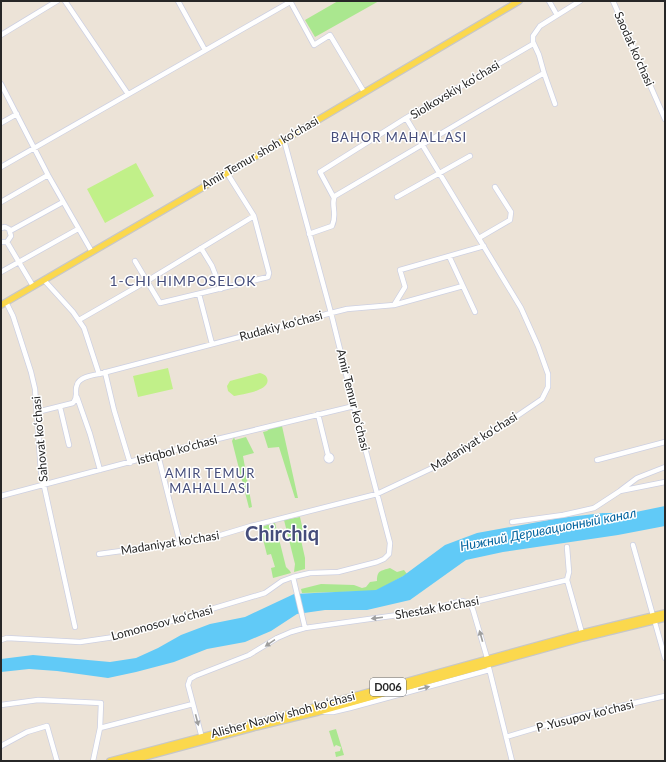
<svg xmlns="http://www.w3.org/2000/svg" width="666" height="762" font-family="Lato,sans-serif">
<style>
.green{fill:#aae78f}
.pitch{fill:#c1f089}
.water{fill:#61caf7}
.lines{fill:none;stroke-linecap:round;stroke-linejoin:round}
.minor-casing{stroke:#cdd0e2;stroke-width:6}
.major-casing{stroke:#c7c7c7;stroke-width:8}
.minor{stroke:#fff;stroke-width:4.5}
.major{stroke:#fbd84d;stroke-width:5.5}
.oneway{fill:#9e9e9e}
.labels{text-anchor:middle;stroke-width:3;stroke-linejoin:round;paint-order:stroke}
.shield{fill:#fff;stroke:#686868;stroke-width:1}
.shield-label{font-size:11px;font-weight:bold;fill:#272727}
.street-label{font-size:12px;fill:#272727;stroke:#fff}
.neighbourhood-label{font-size:13px;letter-spacing:1px;fill:#454d7b;stroke:#fff}
.water-label{font-size:13px;font-style:italic;fill:#03649f;stroke:#fff}
.quarter-label{font-size:14px;letter-spacing:1px;fill:#454d7b;stroke:#fff}
.town-label{font-size:20px;font-weight:bold;fill:#454d7b;stroke:#fff}
</style>
<rect width="100%" height="100%" fill="#ece3d7"/>
<path class="green" d="M338,1H379L315,37L305,20Z
M280,425L282,426L298,498H295L279,447L268,448L263,432L267,431L270,428Z
M234,437L235,440L246,437L254,453L243,456L252,507L249,508L232,441Z
M300,517L305,539L301,540L305,558V569L294,572L295,564L284,520Z
M275,523L286,567L290,571L291,573L273,578L271,568L275,567L271,554L267,555L260,527Z
M390,568L397,572L404,570L407,574L376,591L302,593L301,589L321,584L354,585L362,588L366,587L370,582L377,581C377,570 381,571 390,568Z
M336,729L344,755L336,757L335,752L340,751L341,747L336,745L334,747L329,731Z"/>
<path class="pitch" d="M136,163L154,196L105,223L87,189Z
M168,368L173,389L138,397L133,376Z
M260,373C263,374 266,375 267,378C272,391 242,394 234,396L228,391L227,386L230,381Z"/>
<path class="water" d="M665,506V526L618,535L503,552L466,560L410,600L367,610H325L297,614L271,631L245,642L207,649L174,662L136,672L108,678L57,671L29,669L1,672V659L33,655L110,662L136,658L158,648L181,635L210,624L245,617L294,594L376,590L403,576L445,545L477,533L560,518L603,513H631Z"/>
<g class="lines">
<defs>
<path id="minor" d="M65,1L128,94
M178,1L205,50
M290,1L314,45L330,35L364,92
M549,1L557,15
M613,1L665,119
M1,35L57,1
M1,84L48,175L92,252
M555,104L544,73L539,55L533,42V36L540,26L580,1
M1,123L17,114
M284,140L331,313L354,406L390,543L389,554L384,559L377,562L338,572L310,573L293,577L305,628
M1,167L290,2
M397,197L470,156
M334,198L320,172L406,118L533,44
M1,202L48,175
M1,228L5,227L9,229L11,236L7,242H1
M10,231L63,202
M309,234L332,226C338,214 330,203 335,196L544,73
M479,238L510,220L511,212L495,187
M7,242L33,286
M201,248L212,266L221,289
M449,256L475,312
M135,261L160,303L268,277L269,273L254,216L227,173
M1,272L78,229
M44,280L73,312L84,328L99,374
M199,294L212,344
M6,302L13,316L31,372L35,389L41,472L75,627
M394,305L405,287L400,270L484,246
M79,320L147,281L254,216
M105,372L114,410L130,463
M77,397L90,434L100,470
M60,407L69,445
M37,412L73,403C79,397 74,391 77,385C79,377 93,375 99,374L331,313L347,309L394,305L463,286
M318,414L328,455
M158,455L180,543
M326.5 458a2.5 2.5 0 1 1 5 0a2.5 2.5 0 1 1-5 0Z
M597,460L665,442
M621,490L637,478L665,467
M1,496L201,443L354,406
M512,522L563,515L594,508L620,491L665,482
M633,545L665,658
M567,547L569,572L567,580L582,633
M99,554L180,543L211,538L251,526L377,494L443,463L498,429L542,399L548,387V374L538,346L521,308L406,118
M470,603L473,610L488,661
M1,640L7,638L80,642L121,636L265,593L282,581L293,577
M489,668L512,761
M1,705L38,700L101,703L100,728L93,761
M324,712H333L350,708L489,670
M100,728L193,704
M506,737L573,717L665,696
M202,738L188,685L190,679L195,676L249,655L277,638L291,632L305,628L405,614L434,609L462,601L470,603L567,580
M1,746L27,732L47,726L57,761"/>
<path id="major" d="M1,305L284,140L519,1
M110,761L296,712L582,633L665,613
M130,761L256,727L318,712L583,638L665,618"/>
</defs>
<use href="#minor" class="minor-casing"/>
<use href="#major" class="major-casing"/>
<use href="#minor" class="minor"/>
<use href="#major" class="major"/>
</g>
<defs><path id="oneway-solid" d="M-6-.8H1V-3.2L6.5 0L1 3.2V.8H-6Z"/></defs>
<g class="oneway">
<use href="#oneway-solid" transform="translate(377 618) rotate(173)"/>
<use href="#oneway-solid" transform="translate(481 636) rotate(-106)"/>
<use href="#oneway-solid" transform="translate(270 643) rotate(146)"/>
<use href="#oneway-solid" transform="translate(424 688) rotate(-15)"/>
<use href="#oneway-solid" transform="translate(197 720) rotate(75)"/>
</g>
<g class="labels">
<rect class="shield" x="370" y="678" width="36" height="18" rx="3"/>
<g class="shield-label">
<text x="388" y="691">D006</text>
</g>
<g class="street-label">
<text transform="translate(634 49) rotate(66)" y="4">Saodat ko‘chasi</text>
<text transform="translate(455 90) rotate(-31)" y="4">Siolkovskiy ko‘chasi</text>
<text transform="translate(260 153) rotate(-30)" y="4">Amir Temur shoh ko‘chasi</text>
<text transform="translate(281 326) rotate(-15)" y="4">Rudakiy ko‘chasi</text>
<text transform="translate(353 400) rotate(76)" y="4">Amir Temur ko‘chasi</text>
<text transform="translate(40 439) rotate(-95)" y="4">Sahovat ko‘chasi</text>
<text transform="translate(474 442) rotate(-32)" y="4">Madaniyat ko‘chasi</text>
<text transform="translate(177 450) rotate(-15)" y="4">Istiqbol ko‘chasi</text>
<text transform="translate(170 543) rotate(-9)" y="4">Madaniyat ko‘chasi</text>
<text transform="translate(437 608) rotate(-10)" y="4">Shestak ko'chasi</text>
<text transform="translate(162 623) rotate(-15)" y="4">Lomonosov ko‘chasi</text>
<text transform="translate(283 715) rotate(-15)" y="4">Alisher Navoiy shoh koʻchasi</text>
<text transform="translate(585 716) rotate(-14)" y="4">P .Yusupov ko'chasi</text>
</g>
<g class="neighbourhood-label">
<text x="399" y="142">BAHOR MAHALLASI</text>
<text x="210" y="478">AMIR TEMUR<tspan x="210" dy="15">MAHALLASI</tspan></text>
</g>
<g class="water-label">
<text transform="translate(548 529) rotate(-11)" y="5">Нижний Деривационный канал</text>
</g>
<g class="quarter-label">
<text x="183" y="286">1-CHI HIMPOSELOK</text>
</g>
<g class="town-label">
<text x="282" y="541">Chirchiq</text>
</g>
</g>
<rect width="666" height="762" fill="none" stroke="#272727" stroke-width="4"/>
</svg>
